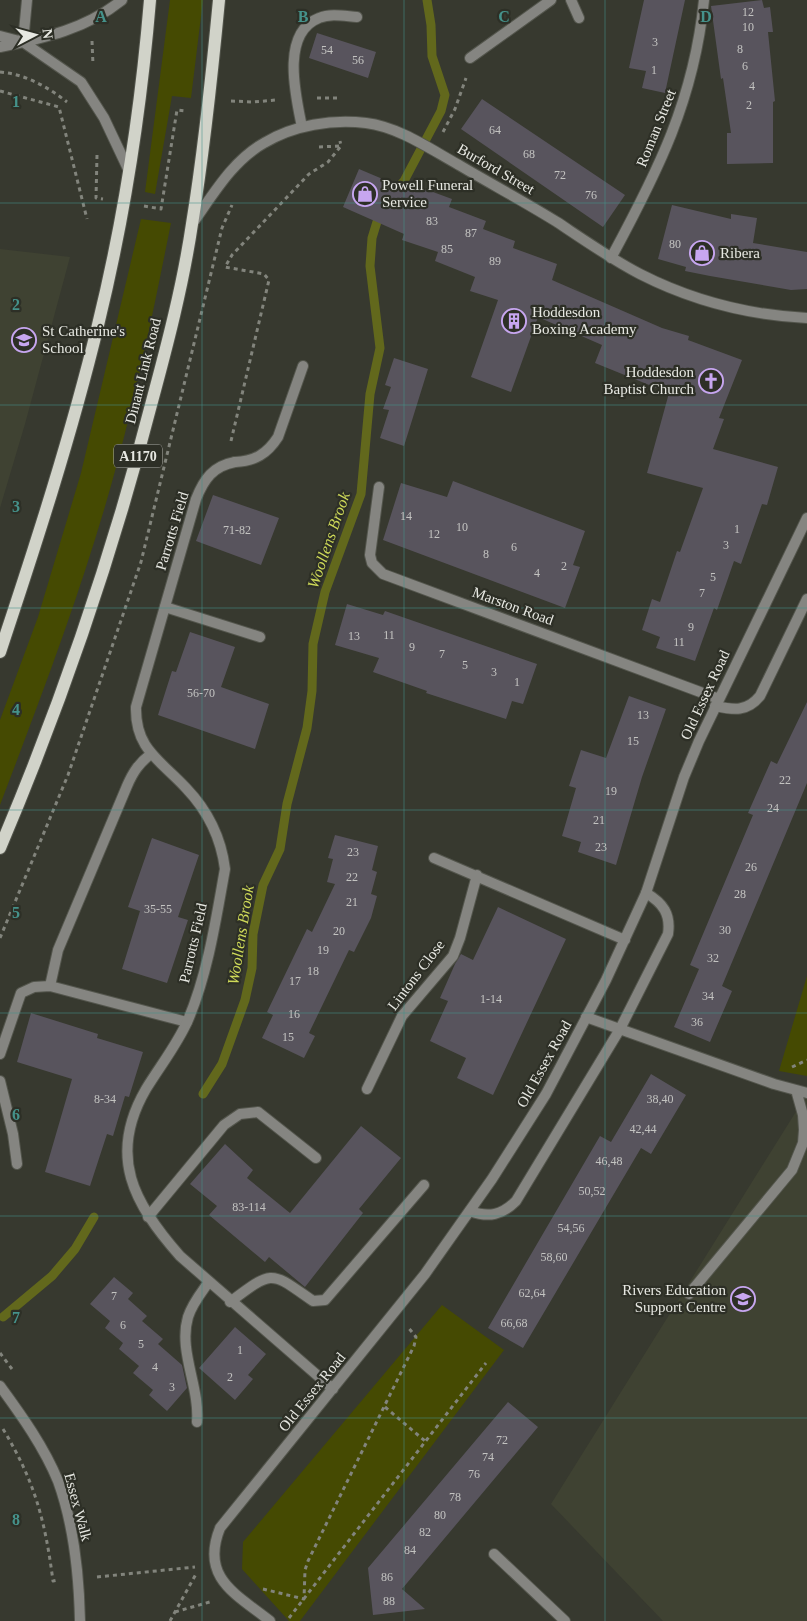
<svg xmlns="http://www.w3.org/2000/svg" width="807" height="1621" font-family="Georgia,serif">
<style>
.built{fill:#3f4232}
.green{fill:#454a02}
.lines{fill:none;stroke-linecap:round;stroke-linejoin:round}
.stream{stroke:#62681c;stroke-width:9}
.building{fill:#58545d}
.service-casing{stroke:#53554c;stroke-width:12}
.minor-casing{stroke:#53554c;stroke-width:12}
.tertiary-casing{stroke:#53554c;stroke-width:12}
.primary-casing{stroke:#53554c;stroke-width:14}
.path{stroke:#82847c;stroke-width:3;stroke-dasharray:4 4;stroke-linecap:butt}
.service{stroke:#858581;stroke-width:10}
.minor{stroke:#858581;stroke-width:10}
.tertiary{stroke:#858581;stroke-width:10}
.primary{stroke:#d1d3c9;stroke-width:12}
.grid{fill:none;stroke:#45928b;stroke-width:1;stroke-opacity:0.55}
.labels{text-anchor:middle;stroke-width:4.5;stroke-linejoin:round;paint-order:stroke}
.number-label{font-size:12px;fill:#c3c3c1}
.shield{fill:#2d2f26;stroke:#afb0aa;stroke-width:1}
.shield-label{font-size:14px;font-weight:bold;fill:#e7e8e2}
.street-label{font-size:15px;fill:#e7e8e2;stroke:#2d2f26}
.poi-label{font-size:15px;fill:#e7e8e2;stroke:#2d2f26;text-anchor:start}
.water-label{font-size:16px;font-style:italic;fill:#cfda59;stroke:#2d2f26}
.grid-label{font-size:16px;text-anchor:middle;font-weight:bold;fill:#45928b;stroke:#2d2f26;stroke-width:4.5;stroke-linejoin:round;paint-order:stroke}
</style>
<rect width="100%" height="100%" fill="#37392f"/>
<path class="built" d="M0,249L70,257L25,424L0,508Z
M807,1094V1621H663L551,1504Z"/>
<path class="green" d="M170,0H203L191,98L172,96L155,194L145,192Z
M141,219L171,223C155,303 139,382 118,460C87,577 43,692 0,805V720L38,617L81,473Z
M807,976V1076L779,1071Z
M442,1305L504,1350L300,1621H289L242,1569L243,1542Z"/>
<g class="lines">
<path class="stream" d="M391,195L404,181L441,111L445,95L432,56L431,25L427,0
M203,1094L222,1064L245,1000L252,968L253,934L263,885L280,849L287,804L307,728L312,691L313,644L325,592L361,494L370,394L380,348L370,266L372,238L380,212
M3,1317L52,1276L75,1249L94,1217"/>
</g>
<path class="building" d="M644,0H685L665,93L642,88L646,71L629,68Z
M762,0L764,8L770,7L773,32H768L775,101L773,102V163L727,164V133H731L723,78L721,79L711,6Z
M317,33L376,52L368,78L309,58Z
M482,99L625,195L603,227L461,129Z
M359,169L411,191L414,185L452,199L449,207L486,221L483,229L515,241L513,248L557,264L552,280L662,328L689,336L688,340L742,360L719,418L724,419L713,449L778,467L767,505L762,504L741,564L734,561L717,610L714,608L695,661L656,648L660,637L642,630L652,599L660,602L677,551L680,552L703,488L647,473L669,393L595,363L602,345L538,317L511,392L471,377L498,300L470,291L475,277L435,261L438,252L402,240L404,234L343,207Z
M672,205L731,219V214L757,218L753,243L807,252V289L791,290L710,276L685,271L686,267L658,259Z
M394,358L428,369L404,446L380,438L389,410L383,409L391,387L385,385Z
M453,481L585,531L573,565L580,567L565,608L383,540L401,483L447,497Z
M213,495L279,518L261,565L196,541Z
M347,604L383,615L385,611L537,664L523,704L512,701L506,719L426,693L427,691L373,672L379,658L335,645Z
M190,632L235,647L221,687L269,704L255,749L158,715L172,671L176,672Z
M629,696L666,709L642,777L616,865L578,852L581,842L562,836L576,788L569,786L581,750L606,758Z
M807,702V783L722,986L732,991L710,1042L674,1027L699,969L690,965L753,815L748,813L771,761L777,764Z
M335,835L378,846L372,870L377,872L371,894L377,896L371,918L354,952L349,950L309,1033L315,1036L304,1058L262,1038L273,1015L267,1012L307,929L312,932L335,884L327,882L333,859L328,858Z
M152,838L199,855L178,917L188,920L167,983L122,969L140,911L128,907Z
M498,907L566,939L493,1095L457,1078L466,1058L430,1041L448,1001L440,998L455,964L461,954L473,960Z
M31,1013L98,1034L97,1038L143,1052L129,1097L125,1096L113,1136L107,1134L90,1186L45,1172L72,1079L17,1062Z
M651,1074L686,1095L651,1154L641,1148L523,1348L488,1328L600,1136L611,1142Z
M361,1126L401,1158L359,1209L363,1213L305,1287L269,1257L265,1262L209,1215L217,1206L190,1184L225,1144L253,1170L247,1178L290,1213Z
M114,1277L133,1293L128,1299L147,1316L142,1321L163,1339L158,1344L182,1365L187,1388L167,1411L149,1395L153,1390L133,1373L139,1366L119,1349L123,1343L105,1328L110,1321L90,1304Z
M235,1327L266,1354L248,1375L253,1379L235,1400L199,1368Z
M508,1402L538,1427L402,1589L425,1609L373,1615L368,1568Z"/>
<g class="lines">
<defs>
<path id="service" d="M23,42L27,0
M470,58L551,0
M302,127C296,97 280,33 319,18C331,13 344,16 357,17
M235,462C255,461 267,454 278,437L303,366
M165,607L260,637
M715,706C734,710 747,712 760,696L807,599
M50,986L58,950L127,786C133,772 139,763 151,754
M586,1017L774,1084L807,1093
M0,1054L21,993L34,987L50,986L187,1022
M0,1081L13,1134L17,1164
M470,1211C489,1218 502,1215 516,1201L620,1029L668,934C671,914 663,903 646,893
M148,1217L224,1125L240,1114L258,1112L316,1158
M689,1294L792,1170L803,1143L804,1130L803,1115L796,1090
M230,1302C274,1269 270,1271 313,1301L325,1300L424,1185
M197,1422C200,1387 178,1351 188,1317C192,1304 201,1293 208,1283
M494,1554L565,1621"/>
<path id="minor" d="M571,0L579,18
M0,36L23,42L81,82L104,118L129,171
M0,47C45,38 86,29 122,0
M611,258C658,171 694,100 704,0
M235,462C213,466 204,479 196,499L136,707C135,749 160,760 186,788C208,811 221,837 225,869C216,919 208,973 188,1020C177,1045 160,1066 146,1089C107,1156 134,1204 180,1256L333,1389
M379,487L370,555L372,563L383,574L719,699
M434,858L625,940
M367,1089L402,1016L453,956L460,938L477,875
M0,1386C22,1416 44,1447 58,1481C74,1525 79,1574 80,1621
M270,1621C236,1594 200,1578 220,1528L425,1274L492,1179L546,1094L606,980L646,893L684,777L699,741L807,518"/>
<path id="tertiary" d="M192,224C213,195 232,161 264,143C294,125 332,119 366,123C399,127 430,149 459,165C491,184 525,202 557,222C584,240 611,259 640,274C693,301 748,315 807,318"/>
<path id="primary" d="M0,652C36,544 71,436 98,325C124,219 141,109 150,0
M0,848C61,704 112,556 151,405C167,346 183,285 192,224C204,151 212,74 219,0"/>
</defs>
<use href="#service" class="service-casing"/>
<use href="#minor" class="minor-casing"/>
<use href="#tertiary" class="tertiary-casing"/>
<use href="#primary" class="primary-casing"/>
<path class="path" d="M92,41L93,65
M0,72C25,74 48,87 67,102
M0,91L59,107L87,219
M317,98H337V102
M231,101L253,102L276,100
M443,132L455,109L466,78
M319,147L340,146
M97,155L96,198L103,199
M144,206L161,209L177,110L186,111
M231,441L269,280L264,274L225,267L232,255L309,174L328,162L341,146L340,141
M0,938L68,775L141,562L222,228L232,205
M792,1067L807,1060
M0,1353L12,1369
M385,1407L425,1441
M3,1429C35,1482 45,1520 53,1581L58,1580
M97,1577L195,1567
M263,1589L304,1599L305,1570L308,1561L414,1346L416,1337L407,1326
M175,1612L213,1601
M289,1618L486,1363
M170,1621L196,1574"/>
<use href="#service" class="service"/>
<use href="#minor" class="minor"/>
<use href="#tertiary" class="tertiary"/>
<use href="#primary" class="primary"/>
</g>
<path class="grid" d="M202,0V1621M404,0V1621M605,0V1621M0,203H807M0,405H807M0,608H807M0,810H807M0,1013H807M0,1216H807M0,1418H807"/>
<defs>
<symbol id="shop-ring" viewBox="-11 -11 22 22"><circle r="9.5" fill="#2d2f26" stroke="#c7a6f0" stroke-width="1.5"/><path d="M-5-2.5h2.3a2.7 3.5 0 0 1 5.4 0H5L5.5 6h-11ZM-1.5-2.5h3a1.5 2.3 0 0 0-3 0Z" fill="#c7a6f0"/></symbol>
<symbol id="building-ring" viewBox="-11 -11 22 22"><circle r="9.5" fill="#2d2f26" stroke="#c7a6f0" stroke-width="1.5"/><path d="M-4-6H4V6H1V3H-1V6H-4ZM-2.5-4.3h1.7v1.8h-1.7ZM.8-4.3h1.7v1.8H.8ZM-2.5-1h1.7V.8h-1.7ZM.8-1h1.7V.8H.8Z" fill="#c7a6f0"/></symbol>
<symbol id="school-ring" viewBox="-11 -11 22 22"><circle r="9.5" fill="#2d2f26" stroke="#c7a6f0" stroke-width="1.5"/><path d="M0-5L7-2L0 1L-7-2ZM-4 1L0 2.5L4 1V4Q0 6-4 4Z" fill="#c7a6f0"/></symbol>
<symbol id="church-ring" viewBox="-11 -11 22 22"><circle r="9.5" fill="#2d2f26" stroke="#c7a6f0" stroke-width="1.5"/><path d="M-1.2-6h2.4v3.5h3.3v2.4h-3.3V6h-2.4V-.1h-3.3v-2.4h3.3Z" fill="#c7a6f0"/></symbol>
</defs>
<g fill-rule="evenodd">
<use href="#shop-ring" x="351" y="180" width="28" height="28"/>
<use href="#shop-ring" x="688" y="239" width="28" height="28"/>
<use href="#building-ring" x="500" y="307" width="28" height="28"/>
<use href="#school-ring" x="10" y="326" width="28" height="28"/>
<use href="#church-ring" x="697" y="367" width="28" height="28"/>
<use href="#school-ring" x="729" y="1285" width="28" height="28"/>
</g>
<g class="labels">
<g class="number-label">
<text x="748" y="16">12</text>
<text x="748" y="31">10</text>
<text x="655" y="46">3</text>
<text x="740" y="53">8</text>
<text x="327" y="54">54</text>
<text x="358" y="64">56</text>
<text x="745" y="70">6</text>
<text x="654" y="74">1</text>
<text x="752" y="90">4</text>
<text x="749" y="109">2</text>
<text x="495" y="134">64</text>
<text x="529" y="158">68</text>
<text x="560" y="179">72</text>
<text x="591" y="199">76</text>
<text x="432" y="225">83</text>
<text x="471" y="237">87</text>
<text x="675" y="248">80</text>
<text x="447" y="253">85</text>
<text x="495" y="265">89</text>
<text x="406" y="520">14</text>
<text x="462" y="531">10</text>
<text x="737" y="533">1</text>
<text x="237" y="534">71-82</text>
<text x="434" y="538">12</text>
<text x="726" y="549">3</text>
<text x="514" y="551">6</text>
<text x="486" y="558">8</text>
<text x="564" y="570">2</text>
<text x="537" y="577">4</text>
<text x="713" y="581">5</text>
<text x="702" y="597">7</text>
<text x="691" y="631">9</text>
<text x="389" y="639">11</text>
<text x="354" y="640">13</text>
<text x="679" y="646">11</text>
<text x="412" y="651">9</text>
<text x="442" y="658">7</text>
<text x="465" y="669">5</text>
<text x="494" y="676">3</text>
<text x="517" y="686">1</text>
<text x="201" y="697">56-70</text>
<text x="643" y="719">13</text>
<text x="633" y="745">15</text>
<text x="785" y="784">22</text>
<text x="611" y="795">19</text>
<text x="773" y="812">24</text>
<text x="599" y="824">21</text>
<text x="601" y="851">23</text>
<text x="353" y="856">23</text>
<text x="751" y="871">26</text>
<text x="352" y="881">22</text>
<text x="740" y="898">28</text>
<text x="352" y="906">21</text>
<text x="158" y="913">35-55</text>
<text x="725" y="934">30</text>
<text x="339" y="935">20</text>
<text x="323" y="954">19</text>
<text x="713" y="962">32</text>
<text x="313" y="975">18</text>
<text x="295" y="985">17</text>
<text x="708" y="1000">34</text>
<text x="491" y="1003">1-14</text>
<text x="294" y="1018">16</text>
<text x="697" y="1026">36</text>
<text x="288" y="1041">15</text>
<text x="105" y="1103">8-34</text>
<text x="660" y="1103">38,40</text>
<text x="643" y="1133">42,44</text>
<text x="609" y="1165">46,48</text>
<text x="592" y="1195">50,52</text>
<text x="249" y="1211">83-114</text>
<text x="571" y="1232">54,56</text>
<text x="554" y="1261">58,60</text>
<text x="532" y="1297">62,64</text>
<text x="114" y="1300">7</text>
<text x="514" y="1327">66,68</text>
<text x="123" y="1329">6</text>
<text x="141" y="1348">5</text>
<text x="240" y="1354">1</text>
<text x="155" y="1371">4</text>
<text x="230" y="1381">2</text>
<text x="172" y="1391">3</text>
<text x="502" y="1444">72</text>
<text x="488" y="1461">74</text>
<text x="474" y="1478">76</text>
<text x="455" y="1501">78</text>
<text x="440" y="1519">80</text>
<text x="425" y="1536">82</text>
<text x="410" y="1554">84</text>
<text x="387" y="1581">86</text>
<text x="389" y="1605">88</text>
</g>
<rect class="shield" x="114" y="444.5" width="48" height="23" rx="4"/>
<g class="shield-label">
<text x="138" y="461">A1170</text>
</g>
<g class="street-label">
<text transform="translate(656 128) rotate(-68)" y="5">Roman Street</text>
<text transform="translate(496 169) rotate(30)" y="5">Burford Street</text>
<text transform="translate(143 371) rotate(-76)" y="5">Dinant Link Road</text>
<text transform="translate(172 531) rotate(-73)" y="5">Parrotts Field</text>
<text transform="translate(513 606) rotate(20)" y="5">Marston Road</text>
<text transform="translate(705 695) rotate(-65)" y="5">Old Essex Road</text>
<text transform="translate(193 943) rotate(-77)" y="5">Parrotts Field</text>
<text transform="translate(416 975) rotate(-53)" y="5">Lintons Close</text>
<text transform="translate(544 1064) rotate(-61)" y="5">Old Essex Road</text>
<text transform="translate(312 1392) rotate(-51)" y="5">Old Essex Road</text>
<text transform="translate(78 1507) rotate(75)" y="5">Essex Walk</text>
</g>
<g class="poi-label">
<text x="382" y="190">Powell Funeral<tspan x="382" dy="17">Service</tspan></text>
<text x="720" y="258">Ribera</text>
<text x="532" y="317">Hoddesdon<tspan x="532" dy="17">Boxing Academy</tspan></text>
<text x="42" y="336">St Catherine's<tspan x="42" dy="17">School</tspan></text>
<text x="694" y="377" text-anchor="end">Hoddesdon<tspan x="694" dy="17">Baptist Church</tspan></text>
<text x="726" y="1295" text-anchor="end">Rivers Education<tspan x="726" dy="17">Support Centre</tspan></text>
</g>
<g class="water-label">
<text transform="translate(328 540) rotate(-71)" y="6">Woollens Brook</text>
<text transform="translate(240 935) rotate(-81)" y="6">Woollens Brook</text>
</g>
</g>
<g class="grid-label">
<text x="101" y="22">A</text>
<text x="303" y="22">B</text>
<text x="504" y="22">C</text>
<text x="706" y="22">D</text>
<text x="16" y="107">1</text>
<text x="16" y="310">2</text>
<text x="16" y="512">3</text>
<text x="16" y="715">4</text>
<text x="16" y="918">5</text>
<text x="16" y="1120">6</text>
<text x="16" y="1323">7</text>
<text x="16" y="1525">8</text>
</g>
<g transform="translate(35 35) rotate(84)" stroke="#2d2f26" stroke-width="4" paint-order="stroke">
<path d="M0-4L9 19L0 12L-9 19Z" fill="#e7e8e2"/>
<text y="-8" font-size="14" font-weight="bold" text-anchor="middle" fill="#e7e8e2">N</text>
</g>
</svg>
